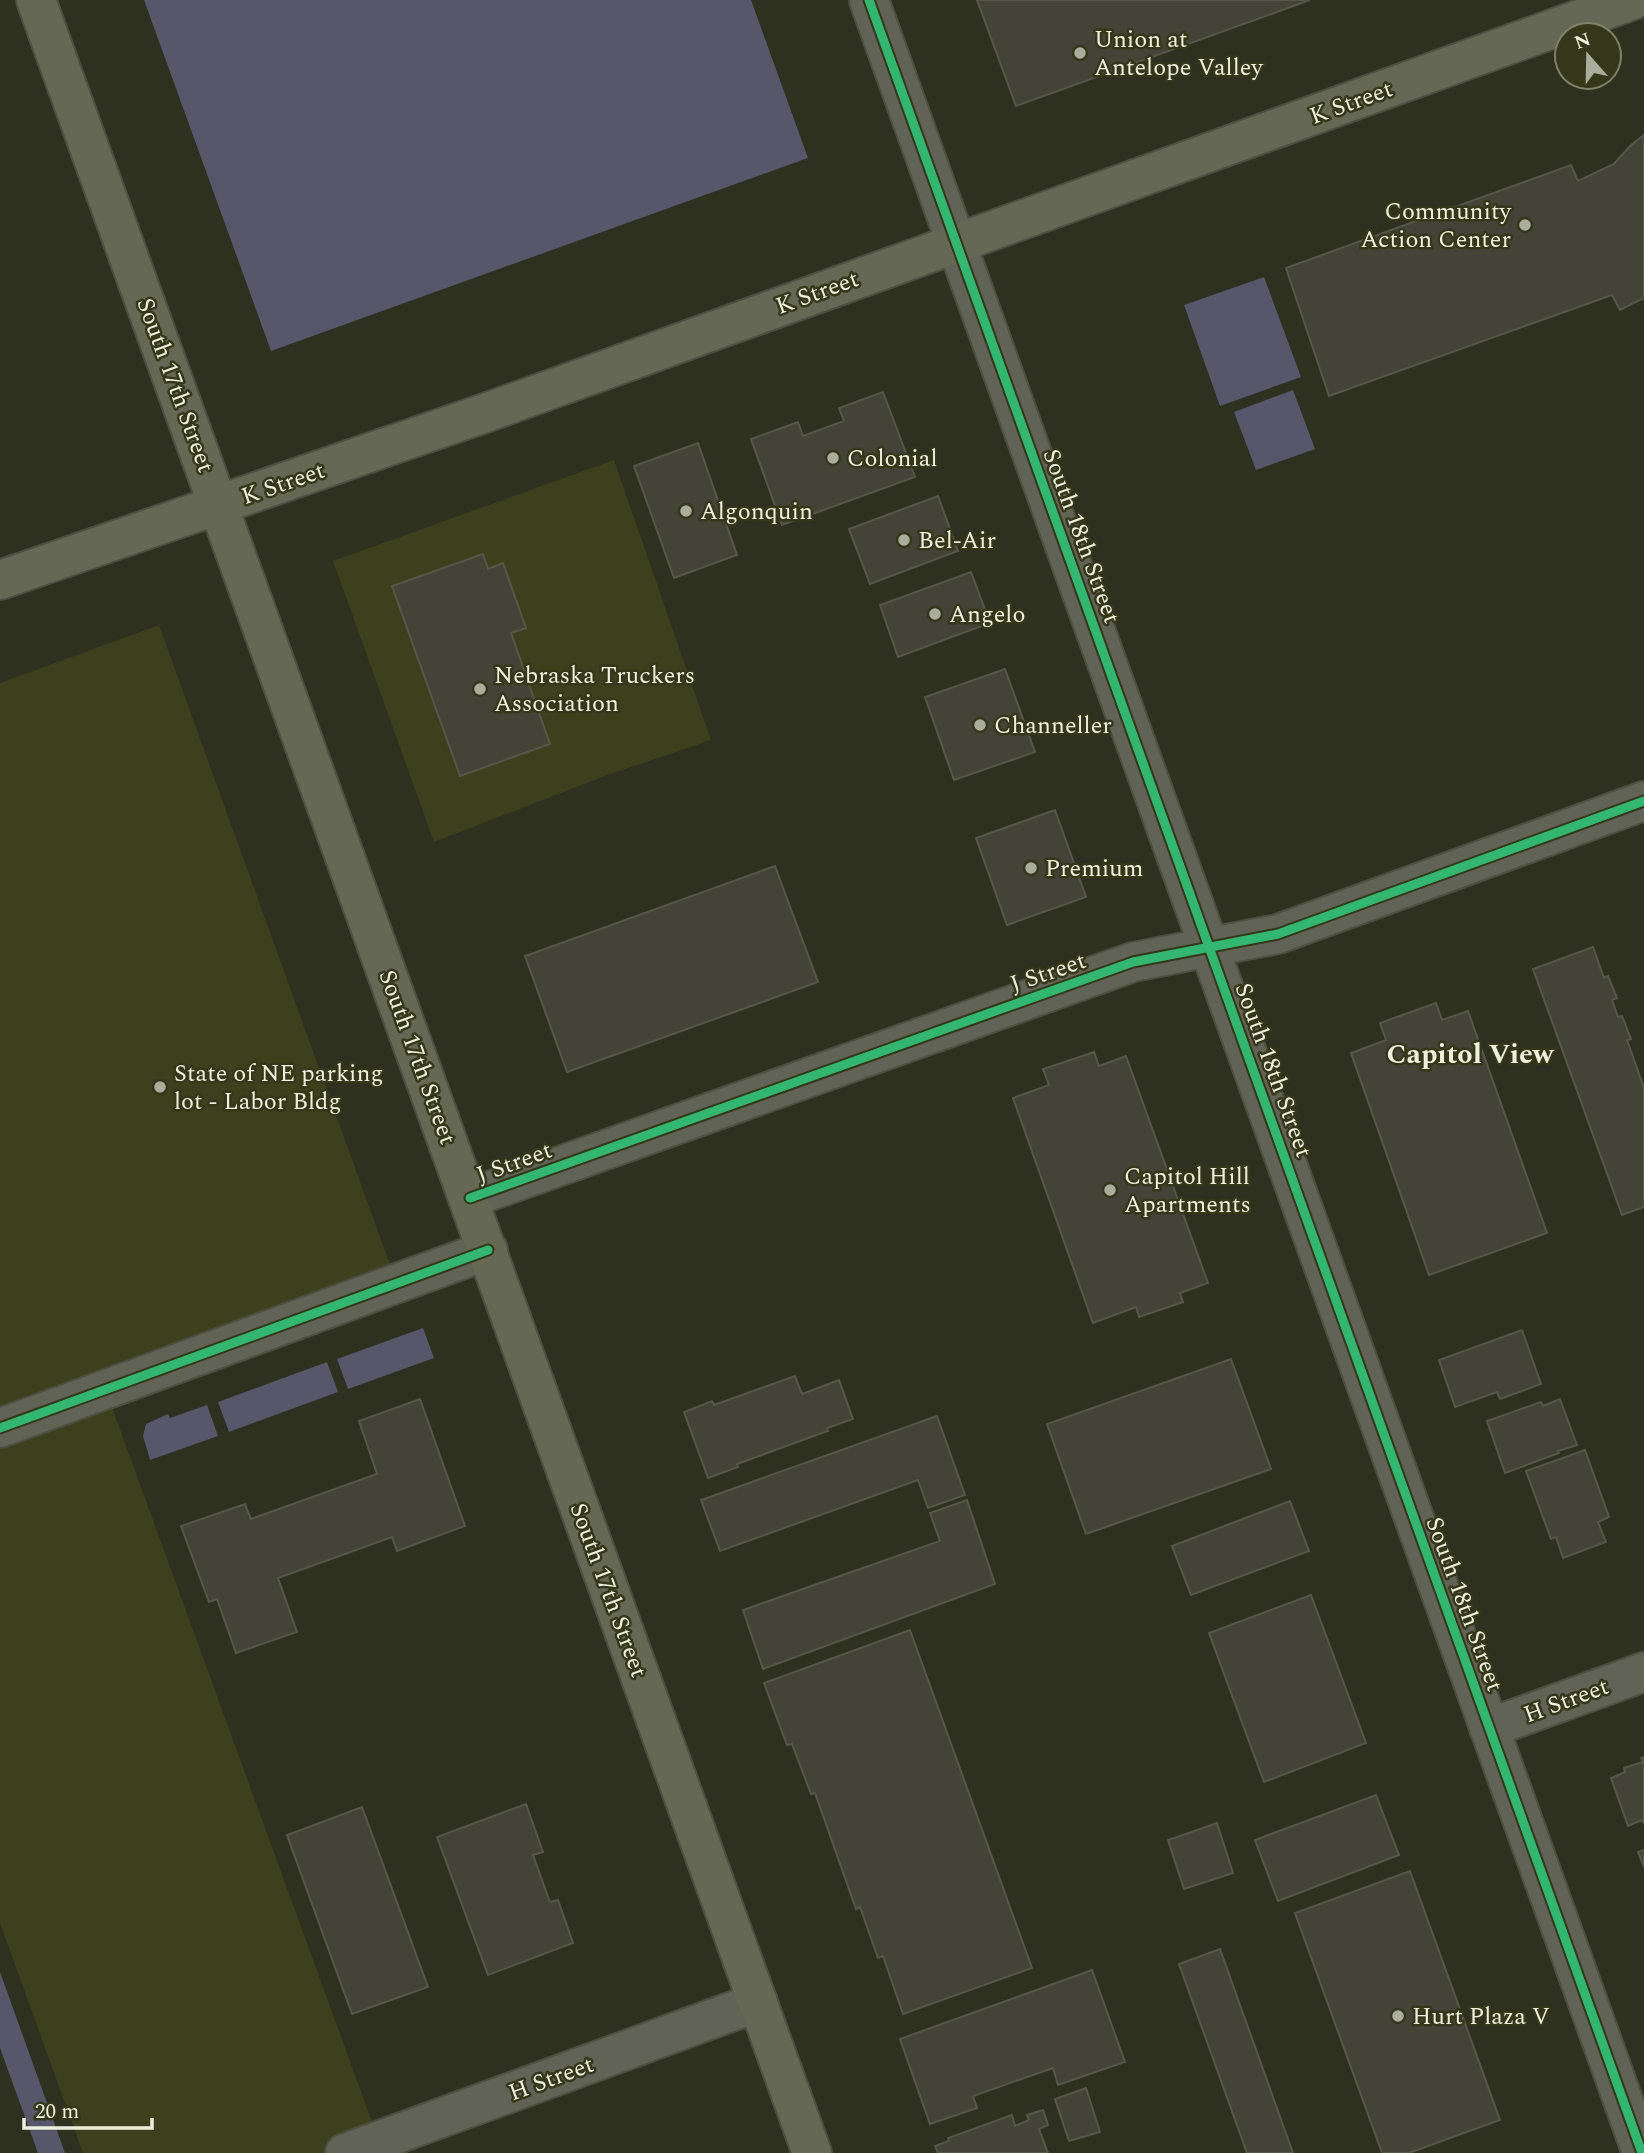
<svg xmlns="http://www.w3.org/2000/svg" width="1644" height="2153" font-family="Spectral,serif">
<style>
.built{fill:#3c401d}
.green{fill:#57566a}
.building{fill:#434437;stroke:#555749;stroke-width:2}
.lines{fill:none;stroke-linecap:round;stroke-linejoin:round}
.minor-casing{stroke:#4d4f40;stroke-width:42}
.major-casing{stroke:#4d4f40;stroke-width:42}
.minor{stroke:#616356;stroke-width:38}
.major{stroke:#666856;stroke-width:38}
.cycleway-casing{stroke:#343719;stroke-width:13}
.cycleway{stroke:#33b770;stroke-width:9}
.poi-dot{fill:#aaad9c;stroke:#343719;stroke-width:2.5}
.labels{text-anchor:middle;stroke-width:5;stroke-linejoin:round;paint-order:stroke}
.poi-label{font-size:24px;fill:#edf0de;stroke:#343719;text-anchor:start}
.street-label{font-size:24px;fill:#edf0de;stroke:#343719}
.quarter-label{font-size:28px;font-weight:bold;fill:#edf0de;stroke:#343719}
</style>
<rect width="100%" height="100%" fill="#2e3020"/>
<path class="built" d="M614,460L711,740L605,776L434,842L333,561Z
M159,625L397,1284L106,1391L379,2141L345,2153H83L0,1923V683Z"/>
<path class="green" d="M144,0H751L808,158L271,351Z
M1264,277L1301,377L1220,406L1184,305Z
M1293,390L1315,449L1256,470L1234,412Z
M423,1328L434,1358L348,1389L337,1359Z
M327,1362L338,1392L229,1432L218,1402Z
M207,1405L218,1436L150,1460L143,1436L146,1424L168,1414L170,1418Z
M0,1972L65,2153H38L0,2048Z"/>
<path class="building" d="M977,0H1310L1016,106Z
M1644,135V298L1620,310L1612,295L1329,396L1286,268L1571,165L1578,181L1614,164L1630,146Z
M883,392L915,477L782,525L751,439L798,422L803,436L844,421L839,408Z
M698,443L737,555L674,578L634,466Z
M938,496L958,551L870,584L849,529Z
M483,554L488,569L503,563L526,628L511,633L550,744L460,776L392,586Z
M971,572L990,623L898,657L880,605Z
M1005,669L1035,752L954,780L925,697Z
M1055,810L1086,897L1007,925L976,838Z
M775,866L818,982L567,1072L525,956Z
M1593,947L1604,978L1608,976L1617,998L1612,1000L1618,1017L1622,1016L1631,1039L1627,1040L1644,1088V1207L1622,1215L1533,969Z
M1436,1003L1442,1020L1468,1011L1547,1233L1429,1275L1351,1053L1386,1040L1380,1023Z
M1094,1052L1099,1066L1126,1056L1208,1283L1180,1293L1183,1302L1139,1317L1136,1307L1093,1323L1013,1098L1049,1085L1043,1069Z
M1522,1330L1541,1384L1500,1399L1497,1392L1455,1407L1439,1360Z
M1231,1359L1271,1469L1086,1534L1047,1424Z
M795,1376L802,1394L839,1380L853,1419L827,1428L828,1431L737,1464L738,1467L708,1478L684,1412L712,1401L714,1405Z
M420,1399L465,1526L397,1551L392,1537L278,1578L297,1632L236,1653L217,1599L209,1602L181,1526L245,1504L251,1519L377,1474L359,1421Z
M1560,1399L1577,1445L1558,1451L1559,1453L1505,1473L1487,1421L1541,1402L1543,1406Z
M937,1416L965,1495L928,1508L918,1480L720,1551L701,1500Z
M1585,1450L1609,1517L1598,1522L1606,1542L1563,1558L1556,1537L1551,1539L1526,1471Z
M967,1500L995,1584L763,1669L743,1610L940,1541L930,1513Z
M1290,1501L1309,1551L1191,1595L1172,1546Z
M1311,1595L1366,1743L1264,1782L1209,1633Z
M910,1630L1032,1968L903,2014L883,1956L878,1958L860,1907L856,1909L815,1793L811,1794L792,1744L787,1745L764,1683Z
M1644,1757V1824L1642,1820L1628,1826L1611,1778L1625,1772L1624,1768L1643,1762L1641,1758Z
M1376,1795L1399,1855L1278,1901L1255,1840Z
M526,1804L543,1852L533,1855L550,1902L558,1900L573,1943L488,1975L437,1837Z
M362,1807L428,1987L352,2014L287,1835Z
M1217,1823L1233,1873L1184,1889L1168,1840Z
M1644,1850V1867L1638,1852Z
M1410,1871L1500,2120L1409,2153H1382L1295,1913Z
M1220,1949L1293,2153H1247L1179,1964Z
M1092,1970L1125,2062L1058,2085L1053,2068L973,2096L977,2108L930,2124L900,2039Z
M1086,2088L1100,2132L1069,2141L1055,2099Z
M1043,2110L1048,2125L1039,2129L1048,2153H938L935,2146L949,2141L948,2138L1012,2115L1015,2126L1029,2120L1027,2115Z"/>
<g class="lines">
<defs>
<path id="minor" d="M869,0L1642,2153
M470,1198L1133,962L1278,934L1644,801
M0,1428L488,1250
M1489,1728L1644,1672
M345,2153L758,2002"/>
<path id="major" d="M36,0L812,2153
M0,580L485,413L1633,0"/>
</defs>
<use href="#minor" class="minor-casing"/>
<use href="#major" class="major-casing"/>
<use href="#minor" class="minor"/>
<use href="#major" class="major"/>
<defs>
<path id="cycleway" d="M869,0L1642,2153
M470,1198L1133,962L1278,934L1644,801
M0,1428L488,1250"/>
</defs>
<use href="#cycleway" class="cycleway-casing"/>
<use href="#cycleway" class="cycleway"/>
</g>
<g class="poi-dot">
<circle cx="1080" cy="53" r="7"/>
<circle cx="1525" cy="225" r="7"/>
<circle cx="833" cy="458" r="7"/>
<circle cx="686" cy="511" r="7"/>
<circle cx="904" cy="540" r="7"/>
<circle cx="935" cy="614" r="7"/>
<circle cx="480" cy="689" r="7"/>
<circle cx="980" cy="725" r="7"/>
<circle cx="1031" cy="868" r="7"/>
<circle cx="160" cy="1087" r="7"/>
<circle cx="1110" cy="1190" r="7"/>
<circle cx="1398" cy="2016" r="7"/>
</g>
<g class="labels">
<g class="poi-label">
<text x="1094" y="47">Union at<tspan x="1094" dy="28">Antelope Valley</tspan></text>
<text x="1511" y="219" text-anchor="end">Community<tspan x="1511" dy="28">Action Center</tspan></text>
<text x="847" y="466">Colonial</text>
<text x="700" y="519">Algonquin</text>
<text x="918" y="548">Bel-Air</text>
<text x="949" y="622">Angelo</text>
<text x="494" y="683">Nebraska Truckers<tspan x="494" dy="28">Association</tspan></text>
<text x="994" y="733">Channeller</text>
<text x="1045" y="876">Premium</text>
<text x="174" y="1081">State of NE parking<tspan x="174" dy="28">lot - Labor Bldg</tspan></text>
<text x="1124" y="1184">Capitol Hill<tspan x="1124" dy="28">Apartments</tspan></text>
<text x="1412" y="2024">Hurt Plaza V</text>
</g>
<g class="street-label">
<text transform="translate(1351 102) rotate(-20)" y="8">K Street</text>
<text transform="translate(817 292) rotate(-20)" y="8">K Street</text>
<text transform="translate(176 385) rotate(70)" y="8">South 17th Street</text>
<text transform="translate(283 483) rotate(-19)" y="8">K Street</text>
<text transform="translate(1082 536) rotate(70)" y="8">South 18th Street</text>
<text transform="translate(1048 972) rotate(-19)" y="8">J Street</text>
<text transform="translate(418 1057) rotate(70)" y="8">South 17th Street</text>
<text transform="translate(1274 1070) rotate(70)" y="8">South 18th Street</text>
<text transform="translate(514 1162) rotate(-20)" y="8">J Street</text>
<text transform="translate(609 1590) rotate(70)" y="8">South 17th Street</text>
<text transform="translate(1465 1604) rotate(70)" y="8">South 18th Street</text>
<text transform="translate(1566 1700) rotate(-20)" y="8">H Street</text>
<text transform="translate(551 2078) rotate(-20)" y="8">H Street</text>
</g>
<g class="quarter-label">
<text x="1470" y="1063">Capitol View</text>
</g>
</g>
<g transform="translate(1588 56) rotate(340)"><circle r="33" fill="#343719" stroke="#7e8168" stroke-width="2"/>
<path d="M0-5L12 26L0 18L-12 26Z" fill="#aaad9c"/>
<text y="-10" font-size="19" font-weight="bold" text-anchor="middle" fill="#edf0de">N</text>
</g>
<path d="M24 2118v10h128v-10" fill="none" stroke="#edf0de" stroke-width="3.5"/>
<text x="35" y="2118" font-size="21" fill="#edf0de" stroke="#343719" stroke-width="5" paint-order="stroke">20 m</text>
</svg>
